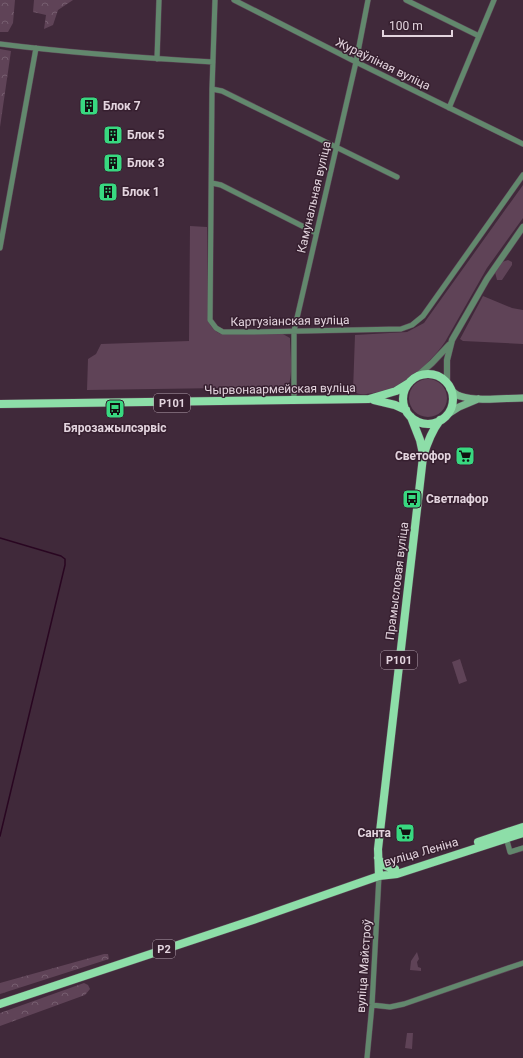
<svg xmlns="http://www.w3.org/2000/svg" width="523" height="1058" font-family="Roboto,sans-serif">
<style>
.green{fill:#5f4357}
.forest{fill:url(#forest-crowns)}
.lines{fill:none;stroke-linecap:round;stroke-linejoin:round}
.stream{stroke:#290621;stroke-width:1.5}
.minor-casing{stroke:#5d4858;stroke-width:6}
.tertiary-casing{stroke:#5d4858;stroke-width:7}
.secondary-casing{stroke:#5d4858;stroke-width:8}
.primary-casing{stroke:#5d4858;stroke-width:9}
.minor{stroke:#62886d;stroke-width:5}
.tertiary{stroke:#62886d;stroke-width:6}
.secondary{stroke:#7bb88e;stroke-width:7}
.primary{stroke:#8ddea8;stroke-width:8}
.labels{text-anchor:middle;stroke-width:3;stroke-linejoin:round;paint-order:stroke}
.shield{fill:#361f2f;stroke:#af9eaa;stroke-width:1}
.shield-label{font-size:11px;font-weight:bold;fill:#e3d4de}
.street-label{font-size:12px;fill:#e3d4de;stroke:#361f2f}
.poi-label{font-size:12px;font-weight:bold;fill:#e3d4de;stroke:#361f2f;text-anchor:start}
</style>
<defs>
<pattern id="forest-crowns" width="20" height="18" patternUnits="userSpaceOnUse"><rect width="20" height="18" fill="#5f4357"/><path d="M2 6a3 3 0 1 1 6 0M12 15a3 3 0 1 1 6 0" fill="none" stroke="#765d6f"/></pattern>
</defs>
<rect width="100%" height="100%" fill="#40293a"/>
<path class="green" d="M523,185V218L487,268L445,342C436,355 412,381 398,387C390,391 381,392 373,393C366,394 359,396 353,391L355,335L407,332L424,323Z
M190,226L207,227L208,320C211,327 214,331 221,334L281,333L290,338C290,349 294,380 287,387L87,390L88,359L96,354L101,344L189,341Z
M508,260L512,262V265L502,280H497L495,272L502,262Z
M483,296L512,308L523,310V344L463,341L460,339Z
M409 398a19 19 0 1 1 38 0a19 19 0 1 1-38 0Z
M460,659L467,681L459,684L452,662Z
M417,952L419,959L417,962L418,967L421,968V971L410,970L411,961Z
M407,1033H413L412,1049L405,1048Z"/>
<path class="forest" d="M0,0H15L13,23L8,32H0Z
M34,0H73L58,10L53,25L44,29L46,15L33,12Z
M0,49L11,51L0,127Z
M104,954H108L109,959L0,994V983Z
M84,983L88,985L90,989L85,995L0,1026V1013Z"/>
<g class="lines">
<path class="stream" d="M0,538L61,556L65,559V565L0,836"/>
<defs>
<path id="minor" d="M215,0L212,89L210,320L216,328L223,332H252L401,329L412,325L423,316L523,175
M234,0L356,62L523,144
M406,0L479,36
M0,44C71,53 142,58 213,62
M157,59L159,0
M212,89L222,91L397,177
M449,108L494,0
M212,183L221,185L316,233
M0,248L36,48
M294,401V331L356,62L368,0
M506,837L510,852L523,848
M372,1005L390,1007L404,1004L523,963
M367,1058L372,1005L379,876"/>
<path id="tertiary" d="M416,377L432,363L449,345
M447,383V360L452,340L487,279L523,227"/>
<path id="secondary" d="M450,389C453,392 456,395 460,396C478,402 505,398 523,398
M448,414L459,407L478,399"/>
<path id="primary" d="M403 399a25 25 0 1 1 50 0a25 25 0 1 1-50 0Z
M374,400L395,405L406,410
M0,404L369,399L396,391L409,383
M411,417L420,440L423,454
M478,842L523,827
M378,858C381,865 388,867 395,869
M379,876L378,849L423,457C427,443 431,432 440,420
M0,1004L256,919L379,876L397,874L523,833"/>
</defs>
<use href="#minor" class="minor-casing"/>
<use href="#tertiary" class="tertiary-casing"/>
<use href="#secondary" class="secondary-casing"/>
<use href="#primary" class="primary-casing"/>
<use href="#minor" class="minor"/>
<use href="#tertiary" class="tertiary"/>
<use href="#secondary" class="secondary"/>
<use href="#primary" class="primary"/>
</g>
<defs>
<symbol id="building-square" viewBox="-11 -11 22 22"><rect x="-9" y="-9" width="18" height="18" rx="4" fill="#38d880" stroke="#361f2f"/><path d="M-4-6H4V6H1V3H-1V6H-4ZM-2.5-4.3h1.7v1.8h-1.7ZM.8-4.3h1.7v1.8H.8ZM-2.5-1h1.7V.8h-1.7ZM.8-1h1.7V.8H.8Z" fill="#111"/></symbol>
<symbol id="bus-square" viewBox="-11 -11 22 22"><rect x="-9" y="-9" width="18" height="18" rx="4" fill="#38d880" stroke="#361f2f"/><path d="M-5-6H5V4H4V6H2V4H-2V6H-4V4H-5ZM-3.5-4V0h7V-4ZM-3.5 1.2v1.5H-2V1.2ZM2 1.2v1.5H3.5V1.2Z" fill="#111"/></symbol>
<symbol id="supermarket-square" viewBox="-11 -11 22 22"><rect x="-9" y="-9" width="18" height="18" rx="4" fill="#38d880" stroke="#361f2f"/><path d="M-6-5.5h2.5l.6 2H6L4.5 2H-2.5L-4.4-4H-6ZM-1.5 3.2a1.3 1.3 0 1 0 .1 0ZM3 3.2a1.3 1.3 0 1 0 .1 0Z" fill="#111"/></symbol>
</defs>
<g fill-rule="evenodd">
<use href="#building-square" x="78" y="95" width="22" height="22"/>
<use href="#building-square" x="102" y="124" width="22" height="22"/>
<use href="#building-square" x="102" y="152" width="22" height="22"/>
<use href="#building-square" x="97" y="181" width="22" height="22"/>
<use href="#bus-square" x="104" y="398" width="22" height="22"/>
<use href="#supermarket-square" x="454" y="445" width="22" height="22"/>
<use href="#bus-square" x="401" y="488" width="22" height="22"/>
<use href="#supermarket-square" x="394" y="822" width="22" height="22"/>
</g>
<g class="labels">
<g class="shield">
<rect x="154" y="394" width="36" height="18" rx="3"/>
<rect x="381" y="651" width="36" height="18" rx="3"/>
<rect x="153" y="940" width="22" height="18" rx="3"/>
</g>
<g class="shield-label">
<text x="172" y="407">Р101</text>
<text x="399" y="664">Р101</text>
<text x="164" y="953">Р2</text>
</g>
<g class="street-label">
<text transform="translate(383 64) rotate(26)" y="4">Жураўліная вуліца</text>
<text transform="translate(314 197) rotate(-77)" y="4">Камунальная вуліца</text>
<text transform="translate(290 321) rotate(-1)" y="4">Картузіанская вуліца</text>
<text transform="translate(280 389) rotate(-1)" y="4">Чырвонаармейская вуліца</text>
<text transform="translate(397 581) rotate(-83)" y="4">Прамысловая вуліца</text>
<text transform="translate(421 852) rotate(-16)" y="4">вуліца Леніна</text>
<text transform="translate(364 966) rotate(-86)" y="4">вуліца Майстроў</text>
</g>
<g class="poi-label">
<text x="103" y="110">Блок 7</text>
<text x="127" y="139">Блок 5</text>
<text x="127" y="167">Блок 3</text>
<text x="122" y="196">Блок 1</text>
<text x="115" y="432" text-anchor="middle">Бярозажылсэрвіс</text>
<text x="451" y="460" text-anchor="end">Светофор</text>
<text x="426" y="503">Светлафор</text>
<text x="391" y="837" text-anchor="end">Санта</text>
</g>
</g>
<path d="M383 30v6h69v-6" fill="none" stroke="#e3d4de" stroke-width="2"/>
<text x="389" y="30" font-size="12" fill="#e3d4de" stroke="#361f2f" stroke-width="3" paint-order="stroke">100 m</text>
</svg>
